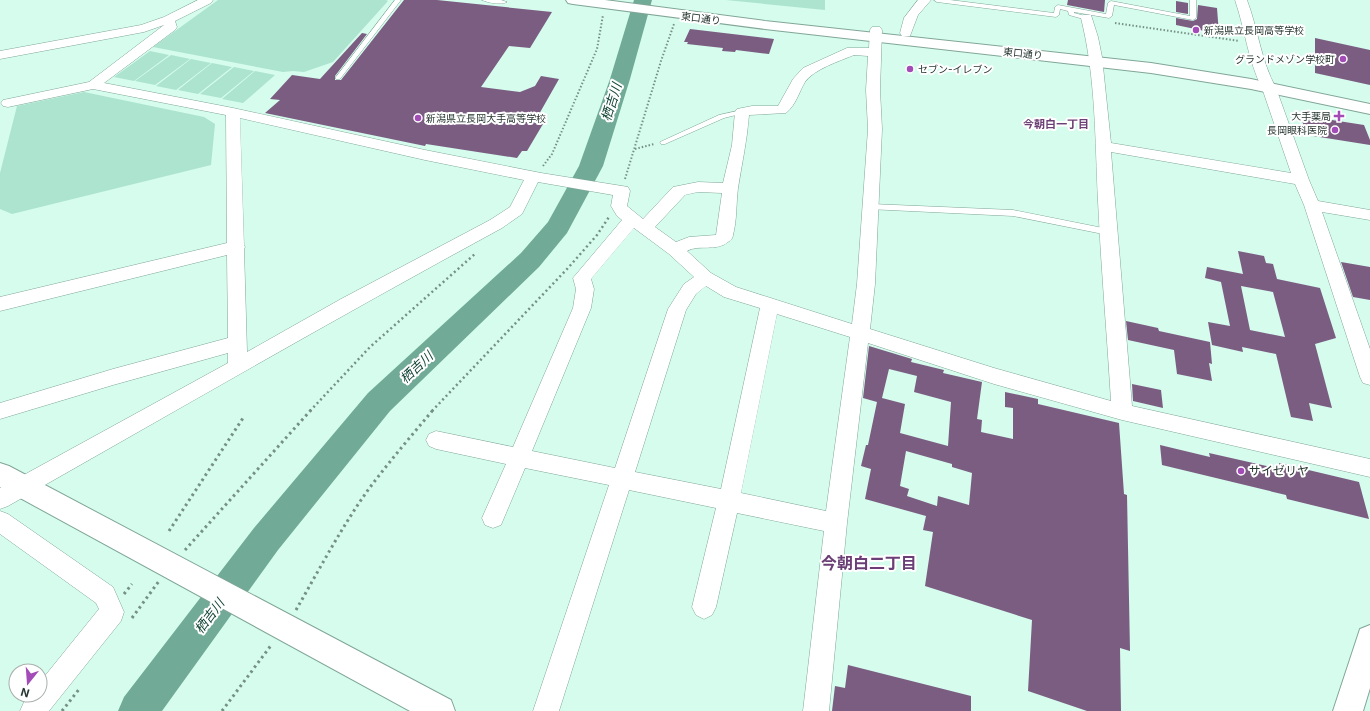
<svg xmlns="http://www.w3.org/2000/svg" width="1370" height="711" font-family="Inter,'Noto Sans JP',sans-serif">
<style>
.green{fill:#ace4cf}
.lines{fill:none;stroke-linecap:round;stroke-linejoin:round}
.river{fill:#71aa96;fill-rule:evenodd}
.building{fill:#7b5d82;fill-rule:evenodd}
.lane-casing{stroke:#81a698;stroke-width:1}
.street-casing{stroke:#81a698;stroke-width:1}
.secondary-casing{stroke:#81a698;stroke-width:2}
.path-far2{stroke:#769086;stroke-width:2;stroke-dasharray:1.5 2;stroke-linecap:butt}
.path-far1{stroke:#769086;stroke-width:2.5;stroke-dasharray:2 3;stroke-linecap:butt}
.path{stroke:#769086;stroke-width:3;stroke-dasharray:2.5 3.5;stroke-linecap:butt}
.lane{fill:#fff;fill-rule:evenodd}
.street{fill:#fff;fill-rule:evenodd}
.secondary{fill:#fff;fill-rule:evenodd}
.poi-dot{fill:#a34bb7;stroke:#fff;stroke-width:1.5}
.labels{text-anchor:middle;stroke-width:4;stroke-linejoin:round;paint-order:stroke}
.far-street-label{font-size:10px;fill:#283731;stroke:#fff}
.far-poi-label{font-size:10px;fill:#283731;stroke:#fff;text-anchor:start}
.far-neighbourhood-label{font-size:11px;font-weight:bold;fill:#6b3f75;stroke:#fff}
.poi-label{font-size:12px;fill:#283731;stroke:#fff;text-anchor:start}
.water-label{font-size:13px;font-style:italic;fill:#0b3f30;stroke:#fff}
.near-neighbourhood-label{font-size:16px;font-weight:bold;fill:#6b3f75;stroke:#fff}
</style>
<rect width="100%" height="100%" fill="#d5fced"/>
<path class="green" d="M218,0H386L388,1L333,62L304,72L293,71L283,72L153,47Z
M726,0H825V10Z
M150,51L169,55L134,81L114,77Z
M171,55L190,59L155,85L135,81Z
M191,59L211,63L176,90L156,86Z
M212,63L232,67L198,94L178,90Z
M234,67L254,71L221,98L200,94Z
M255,71L275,75L243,103L222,99Z
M84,92L204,117L215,124L211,165L12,214L0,209V173L17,106Z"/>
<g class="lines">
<path class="river" d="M634,0H652L630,79L603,166L567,233L539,267L390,411L278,550L162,711H118L124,697L254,528L368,393L521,253L548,222L579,166L610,79Z"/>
</g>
<path class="building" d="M404,0H437L552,12L530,48L509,46L481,87L520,92L535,86L541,76L559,79L534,123L543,124L527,151H522L517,158L426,144L425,146L265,113L280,100L270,99L292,75L320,79L362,33L367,34L335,76V80H341Z
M1068,0H1105L1104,12L1067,5Z
M1176,1L1188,3V14L1176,12Z
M1198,5L1217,8L1219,34L1176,25V18L1193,21L1197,19Z
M690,29L774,39L769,54L736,50L735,52L722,51L723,48L687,44L688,42H684Z
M1315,38L1370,50V85L1315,73Z
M1300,115L1364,125L1370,140V145L1307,135Z
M1238,251L1264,256L1266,263L1273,264L1277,279L1320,288L1336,338L1315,344L1332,408L1309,403L1313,421L1291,417L1276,354L1242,347L1243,352L1212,345L1208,322L1230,326L1221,282L1205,278L1207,267L1243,274ZM1241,286L1273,292L1285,337L1250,330Z
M1341,262L1370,267V300L1353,297Z
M1126,321L1158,328L1159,331L1210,342L1212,364L1209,363L1212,381L1177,374L1174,350L1128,340Z
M869,346L912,359L911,362L944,370L943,373L982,382L977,419L982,420L981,432L1013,439V408L1005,407V392L1038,399V404L1119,423L1124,494L1127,495L1130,651L1120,648L1121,711H1087L1028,691L1032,620L925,586L933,532L923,530L926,516L865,499L871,469L861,466L866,445H868L877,402L863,398ZM889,369L917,376L914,392L951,402L948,446L900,433L905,404L882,398ZM906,451L952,464V467L972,473L969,505L938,496L937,506L907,496L909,489L900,486Z
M1132,384L1161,390L1163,408L1133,401Z
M1160,445L1210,457L1209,453L1280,469L1279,463L1359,482L1369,519L1287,499L1286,495L1162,465Z
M848,665L971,696V711H832L835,686L845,688Z"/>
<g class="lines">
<defs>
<path id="lane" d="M395,0H401L340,79H336V77Z
M482,0H501L507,2C501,5 488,3 482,0Z
M934,0H950L1054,13L1055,7L1058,5L1106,14L1108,3L1111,1L1190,16V0H1196V18L1193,20L1114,5L1112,16L1109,18L1074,12V13L1089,17V19L1087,20L1069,15L1068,11L1060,9L1059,15L1056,17L937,2Z
M742,110L745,112L744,113L724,118L665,144H661L660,142L719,115Z
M871,204L1013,210L1108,229L1112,232L1108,235L1013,216L868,209L867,207Z"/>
<path id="street" d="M198,0H213L211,3L175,21L177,27L175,30L104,83L233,108L425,150L541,173L622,186L628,187L630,191L627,206L643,219L673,187L698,182L723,183L732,145L735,112L737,109L752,106H778L793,79L803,68L847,48H869L870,30L872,27H880L882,30L880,90L882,129L875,284L870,329L994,368L1111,401C1107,334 1101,268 1098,201C1095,140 1096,78 1081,18L1083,15H1091L1098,37L1102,57L1111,143L1291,173L1262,88C1248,61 1245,29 1235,0H1247C1258,29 1261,61 1276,88L1309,180L1318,201L1370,210V220L1322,212L1370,349V385L1363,383L1360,377L1304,205L1295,184L1111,152L1132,406L1370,459V477L1122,420L994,384L868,343L847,523L829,711H803L824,531L737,513L716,607L712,615L704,619L696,615L692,607L716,508L629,490L559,711H533L609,485L525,468L501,525L493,528L485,525L482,518L506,464L436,449L429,446L426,440L429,434L436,431L513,447L573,308L576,289L573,278L622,220L617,216L611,206L613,195L538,182L522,214L502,228C336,318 172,413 8,506L0,509V488L228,363V353L113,385L0,419V403L113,369L228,338L227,255L0,311V297L227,243L226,115L93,89L8,107L3,106L1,103L3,100L8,99L89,82L164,25L144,32L0,59V51L141,25L164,17ZM854,55L868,56L866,90L868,129L857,284L852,324L736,287L711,273L687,251C699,244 716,252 728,242C731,240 733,238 733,235C737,220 736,204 738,188C742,163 747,141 749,115L786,113C796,105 799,92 805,82C814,69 840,61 854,55ZM240,118L425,160L524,180L510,207L490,220L341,299L247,352L244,249L245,247L244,245ZM698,192L722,193L716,235L689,237L676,242L655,227L685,195ZM634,228L669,254L694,277L684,284L668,309L615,468L532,451L591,308L594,289L591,279ZM706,286L724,297L760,308L721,489L635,472L686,310L696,294ZM777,314L850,337L826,511L741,493Z
M918,0H931L918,15L910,36H902L900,33L904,18Z
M0,511L8,514L113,587L124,612L121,621L49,711H20L24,702L29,695H40V682L99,609L96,603L0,534Z"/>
<path id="secondary" d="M566,0H605L765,21L1151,63L1251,79L1370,104V114L1251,89L1151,73L765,29L573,4L568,3Z
M0,463L9,466L451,700L455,711H410L0,487Z
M1370,625V688L1363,711H1333L1360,629Z"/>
</defs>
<use href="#lane" class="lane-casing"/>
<use href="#street" class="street-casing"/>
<use href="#secondary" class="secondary-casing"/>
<path class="path-far2" d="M1115,23L1239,41
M635,149L654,144
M543,166L552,154L597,49L603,15
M625,179L661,61L674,24"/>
<path class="path-far1" d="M310,411L370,347L476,253
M432,411L568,268L597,235L609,217"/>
<path class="path" d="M169,531L243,418
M185,550L311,410
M124,594L132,584
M296,610C319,570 341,528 368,490C389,462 411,436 433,410
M132,618L159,581
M62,711L80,688
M222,711L272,644"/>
<use href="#lane" class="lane"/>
<use href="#street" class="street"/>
<use href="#secondary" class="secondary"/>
</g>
<g class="poi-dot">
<circle cx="1196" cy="30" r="4"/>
<circle cx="1343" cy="59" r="4"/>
<circle cx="910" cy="69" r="4"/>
<path d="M1337 110h4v4h4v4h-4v4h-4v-4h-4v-4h4z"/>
<circle cx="418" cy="118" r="4"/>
<circle cx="1335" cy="130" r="4"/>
<circle cx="1241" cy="471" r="4"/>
</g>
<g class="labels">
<g class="far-street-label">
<text transform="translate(701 18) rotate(7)" y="4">東口通り</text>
<text transform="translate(1023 53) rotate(6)" y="4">東口通り</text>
</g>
<g class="far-poi-label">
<text x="1204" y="34">新潟県立長岡高等学校</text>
<text x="1335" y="63" text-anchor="end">グランドメゾン学校町</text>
<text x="918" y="73">セブン-イレブン</text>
<text x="1331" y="120" text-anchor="end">大手薬局</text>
<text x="426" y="122">新潟県立長岡大手高等学校</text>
<text x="1327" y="134" text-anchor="end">長岡眼科医院</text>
</g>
<g class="far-neighbourhood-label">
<text x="1056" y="128">今朝白一丁目</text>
</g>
<g class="poi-label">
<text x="1249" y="475">サイゼリヤ</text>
</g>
<g class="water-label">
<text transform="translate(611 102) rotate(-73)" y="5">栖吉川</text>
<text transform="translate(416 367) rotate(-43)" y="5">栖吉川</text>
<text transform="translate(209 616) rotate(-53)" y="5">栖吉川</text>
</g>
<g class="near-neighbourhood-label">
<text x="869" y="569">今朝白二丁目</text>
</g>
</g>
<g transform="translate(28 683) rotate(197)"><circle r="19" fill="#ffffff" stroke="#a9afad"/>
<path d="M0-3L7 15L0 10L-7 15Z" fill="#a34bb7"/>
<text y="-6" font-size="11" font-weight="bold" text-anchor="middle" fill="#283731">N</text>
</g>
</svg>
